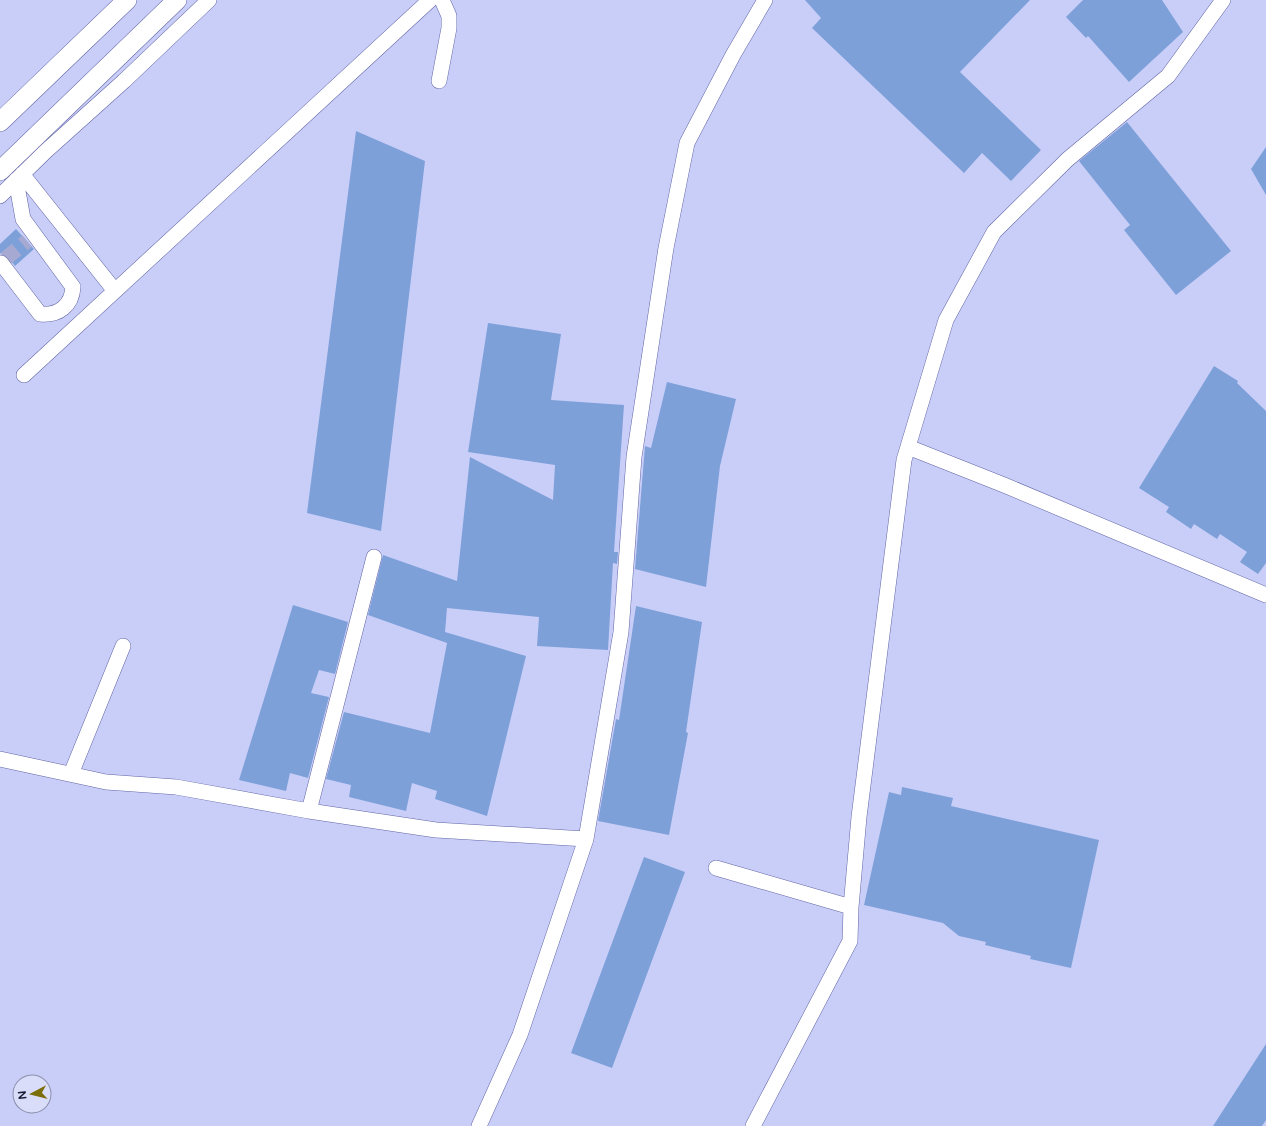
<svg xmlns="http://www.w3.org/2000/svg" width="1266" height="1126" font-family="'Varela Round',sans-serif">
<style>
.building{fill:#7ea0d9}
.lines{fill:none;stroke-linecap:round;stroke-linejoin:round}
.minor-tunnel{stroke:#a6aad2;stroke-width:15;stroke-dasharray:15 8;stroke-linecap:butt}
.minor-casing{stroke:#6165a4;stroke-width:16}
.major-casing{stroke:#6165a4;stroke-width:20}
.minor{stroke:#fff;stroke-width:15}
.major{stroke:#fff;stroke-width:19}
</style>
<rect width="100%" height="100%" fill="#c9cef9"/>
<path class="building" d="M805,0H1030L960,72L1041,150L1011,181L982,153L964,173L812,28L821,18Z
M1083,0H1162L1183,32L1129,82L1088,36L1086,38L1066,17Z
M1127,122L1231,251L1176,295L1124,230L1130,225L1079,161Z
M356,131L425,161L381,531L307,513Z
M1266,147V195L1251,169Z
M16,229L34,249L15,266L8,257L0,253V244Z
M488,323L561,334L551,400L624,405L614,552H618L617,564L613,563L608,650L537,646L539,617L447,608L445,632L526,656L487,816L435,799L437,791L412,783L406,811L349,797L351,785L326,779L344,712L430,733L447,643L368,615L383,555L457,581L470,457L553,500L555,465L468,452Z
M1214,366L1238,381L1237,383L1266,411V563L1258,574L1240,562L1247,552L1220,534L1217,539L1194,524L1191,529L1166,512L1169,507L1139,488Z
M667,382L736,399L720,466L706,587L635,569L645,446L651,448Z
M293,605L348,622L335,674L319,670L311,693L329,697L308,778L290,773L286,791L239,780Z
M636,606L702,622L686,732L688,733L669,835L598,821L616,719L619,720Z
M902,787L953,798L951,806L1099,840L1071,968L1030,959L1031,956L985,945L986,942L959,936L943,923L864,905L889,792L901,795Z
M644,857L685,872L612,1068L571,1053Z
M1266,1044V1120L1262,1126H1213Z"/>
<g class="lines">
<path class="minor-tunnel" d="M5,259L27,241"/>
<defs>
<path id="minor" d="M439,81L449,28V16L442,0
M22,174L115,291
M0,196L46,151L124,81L209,0
M1,263L40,314C59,316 72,305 73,287L23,219L16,180
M24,375L430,0
M908,447L1004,485L1266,595
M0,759L106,782L176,787L309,811L436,830L586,839
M71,774L123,646
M309,811L374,557
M716,868L851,907
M479,1126L520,1035L586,839L621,632L634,457L666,248L687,143L733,55L765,0
M753,1126L850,941L851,907L859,817L904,460L946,320L994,232L1068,159L1168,76L1223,0"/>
<path id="major" d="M0,122L127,0
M0,171L177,0"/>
</defs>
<use href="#minor" class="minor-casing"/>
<use href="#major" class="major-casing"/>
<use href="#minor" class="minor"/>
<use href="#major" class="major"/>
</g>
<g transform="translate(32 1094) rotate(263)"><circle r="19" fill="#d9ddf9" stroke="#8c8faa"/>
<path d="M0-3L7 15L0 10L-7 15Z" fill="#7d6e0c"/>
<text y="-6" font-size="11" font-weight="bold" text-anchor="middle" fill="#191a34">N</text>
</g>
</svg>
